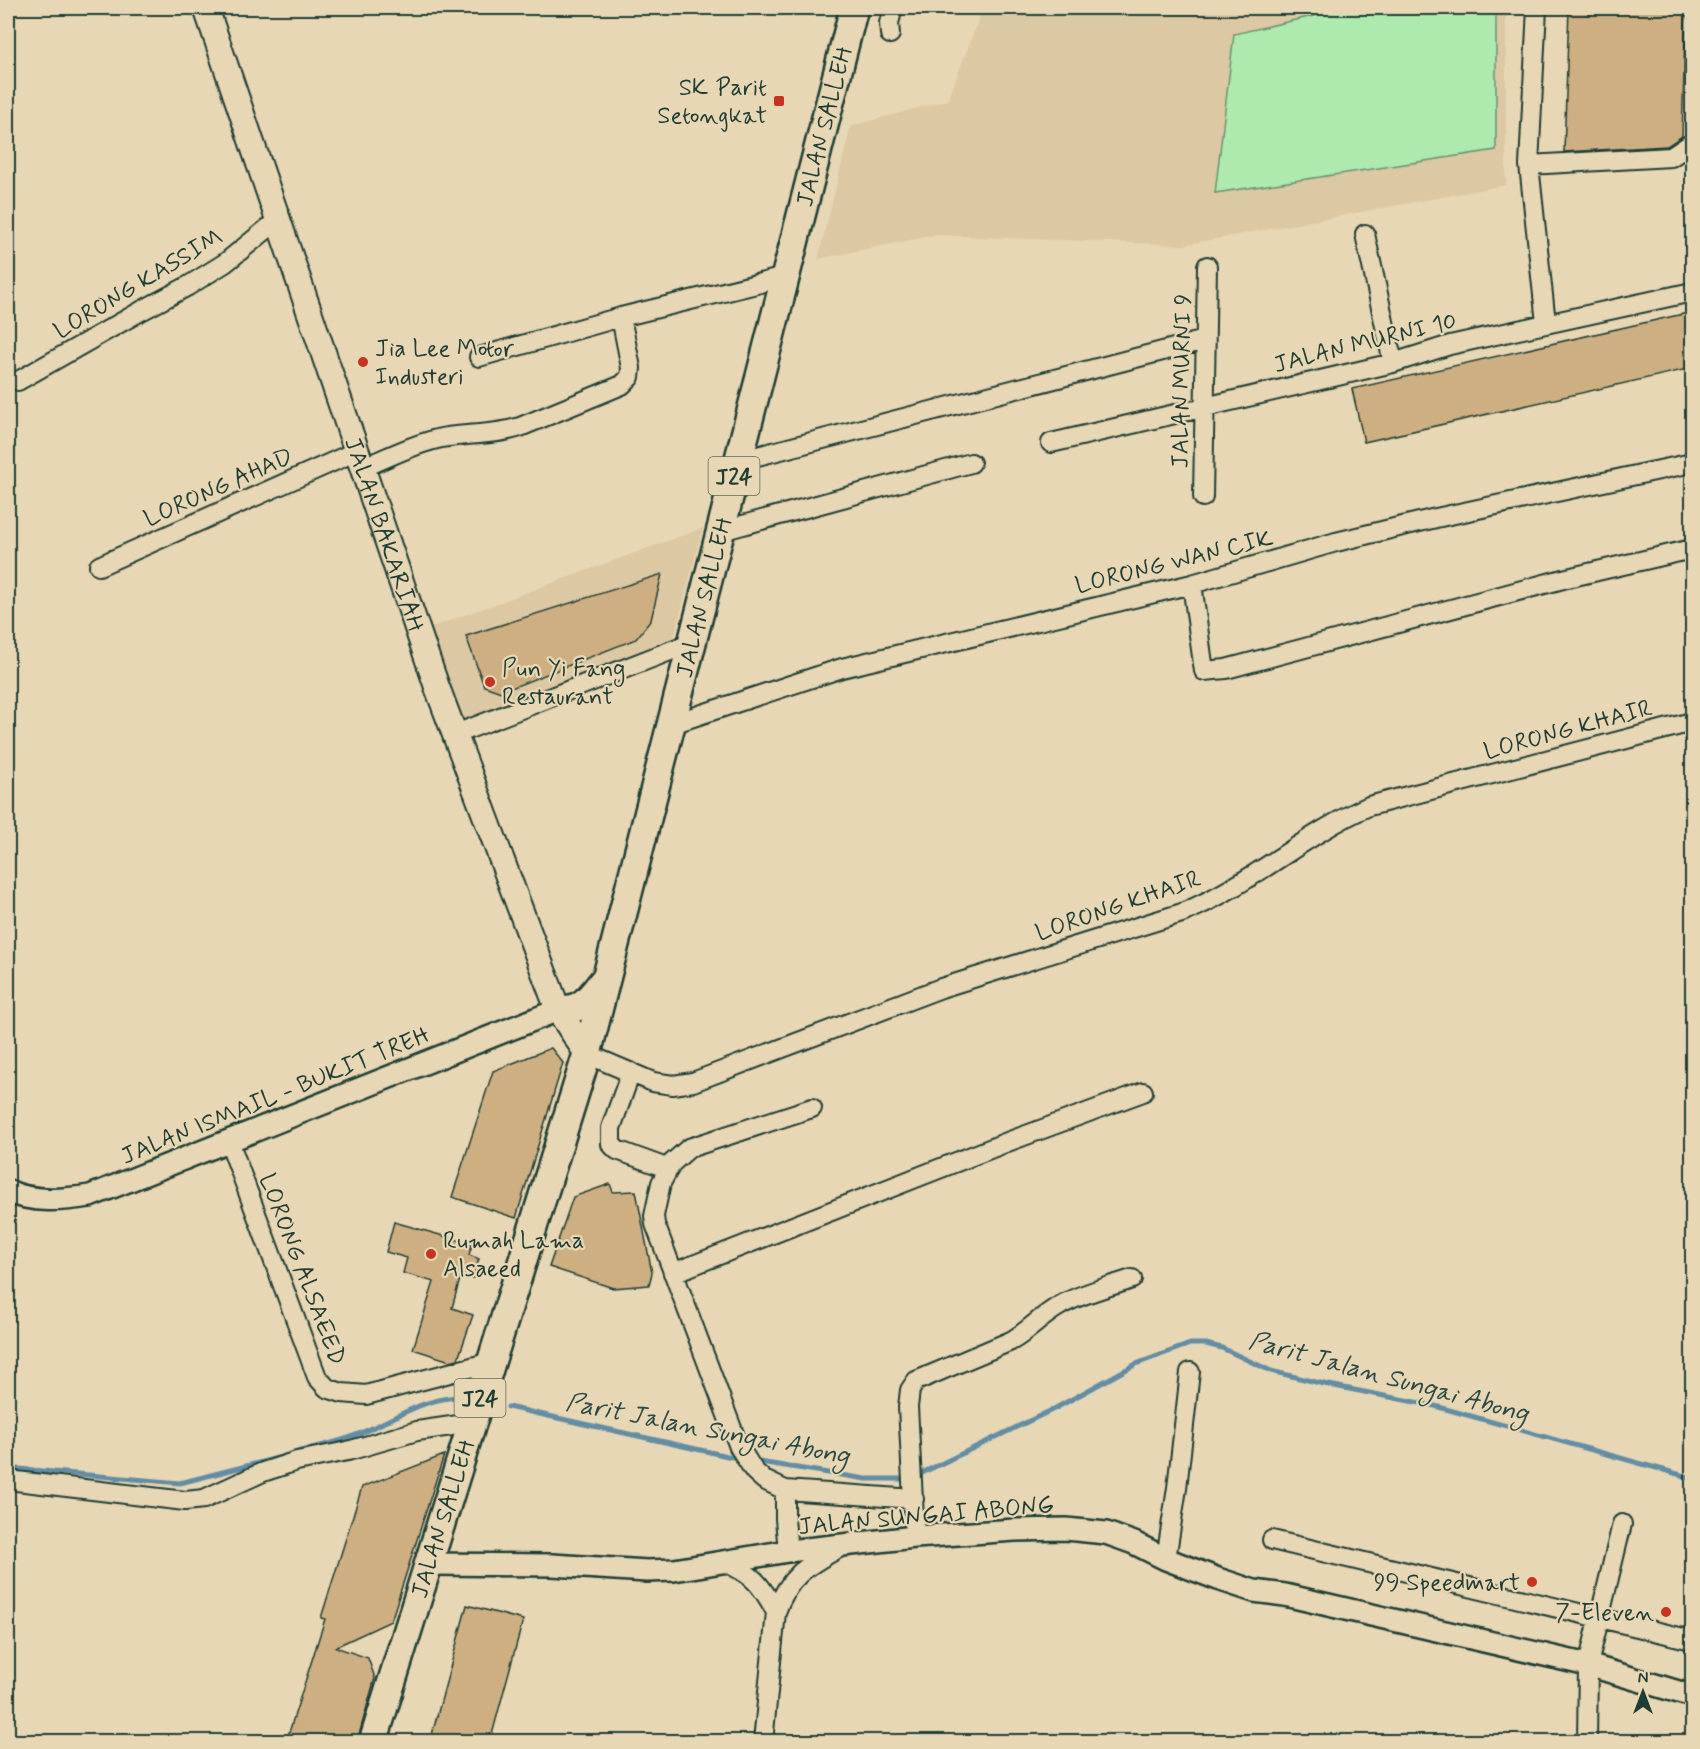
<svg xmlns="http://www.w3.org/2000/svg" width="1700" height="1749" font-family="Mynerve,sans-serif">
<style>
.built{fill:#dcc8a3}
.green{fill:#aee9ae;stroke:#669371;stroke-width:1.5}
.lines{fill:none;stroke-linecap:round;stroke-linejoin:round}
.stream{stroke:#648da4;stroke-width:5}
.building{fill:#ceaf82;stroke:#1f3d34;stroke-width:1.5}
.minor-casing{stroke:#1f3d34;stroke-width:22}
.tertiary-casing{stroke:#1f3d34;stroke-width:26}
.secondary-casing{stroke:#1f3d34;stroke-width:28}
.primary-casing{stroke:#1f3d34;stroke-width:32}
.minor{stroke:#e8d7b4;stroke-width:18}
.tertiary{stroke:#e8d7b4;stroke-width:21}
.secondary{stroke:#e8d7b4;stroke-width:24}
.primary{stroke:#e8d7b4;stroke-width:27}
.poi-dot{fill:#c8321e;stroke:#e8d7b4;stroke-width:2}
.labels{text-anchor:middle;stroke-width:4.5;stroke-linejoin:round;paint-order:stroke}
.shield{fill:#e8d7b4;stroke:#5b6b5a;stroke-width:1.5}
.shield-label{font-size:22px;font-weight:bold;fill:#1f3d34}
.poi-label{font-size:24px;fill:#1f3d34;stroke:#e8d7b4;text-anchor:end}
.street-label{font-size:24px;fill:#1f3d34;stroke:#e8d7b4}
.water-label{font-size:26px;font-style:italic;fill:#2a4a47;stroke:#e8d7b4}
</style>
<rect width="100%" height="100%" fill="#e8d7b4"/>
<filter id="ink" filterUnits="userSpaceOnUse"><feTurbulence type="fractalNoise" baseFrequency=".0167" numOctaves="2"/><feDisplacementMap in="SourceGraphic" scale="12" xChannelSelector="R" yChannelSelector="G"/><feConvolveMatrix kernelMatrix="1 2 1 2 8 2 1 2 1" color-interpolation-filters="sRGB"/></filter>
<g filter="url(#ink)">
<path class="built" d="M983,8H1506V185L1183,245L935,235L818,259L851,126L948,100Z
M703,528L673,641L464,722L429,628Z"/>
<path class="green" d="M1348,8H1496V150L1215,193L1234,34Z"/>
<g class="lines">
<path class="stream" d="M508,1407L741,1459
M297,1452C315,1447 334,1443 351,1437C388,1424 424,1395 465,1397
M754,1461L866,1479H900
M8,1468L180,1483L285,1456
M922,1473L1054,1409L1136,1364L1190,1344H1206L1222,1348L1271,1371L1324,1384L1435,1406L1692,1478"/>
</g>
<path class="building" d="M1569,8H1686L1682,136L1667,146L1564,152Z
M1692,312V368L1364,442L1352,389Z
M662,574L651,620L636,639L501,692L484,686L466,636Z
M551,1048L563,1063L516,1218L452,1197L493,1071Z
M610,1184L613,1192L636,1191L652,1273L649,1285L613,1288L549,1267L573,1197Z
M394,1222L472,1244L469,1255L479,1259L473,1278L461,1275L452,1308L473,1315L458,1359L450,1361L413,1349L434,1282L403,1273L407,1258L386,1252Z
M444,1455L391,1621L335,1647L368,1658L375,1678L357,1742H286L325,1619L321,1618L362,1487Z
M467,1605L523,1620L490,1742H430Z"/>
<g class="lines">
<defs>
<path id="minor" d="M1537,8L1529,165L1546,323
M890,34L889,23L893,8
M1529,165L1671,157L1692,143
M1365,234L1393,363
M479,357L621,317L785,277
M18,381L141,311L188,286L225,263L278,220
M1051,443L1393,363L1450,345L1692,292
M738,461L1205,340
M362,468C387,458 411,445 437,439C464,433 493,436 520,427L622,385L630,377L631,368L621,317
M1203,497L1207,266
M721,531L971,463
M99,566L357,451
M1192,584L1204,671L1226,669L1563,579L1692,549
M672,724L842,668L1192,584L1336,542L1436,518L1692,463
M456,734L693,642
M587,1054L653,1082L673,1085L693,1082L941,988L1182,913C1249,886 1303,835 1369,806L1692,722
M631,1072L611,1128V1144L617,1150L669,1169
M812,1108L689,1148L672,1163L661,1183L654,1216L655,1224L739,1447L754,1471L764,1480L785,1490L914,1499
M229,1141L317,1377L327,1388L342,1393L366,1395L491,1362
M673,1273L1010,1141L1143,1092
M8,1480L185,1501L204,1499L263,1472L297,1461L348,1451L417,1431L472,1423
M785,1490V1519L788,1551
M915,1537L908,1407L910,1390L916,1381L1011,1341C1029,1331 1042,1315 1061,1305C1082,1293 1109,1287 1132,1279
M1272,1540L1692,1640
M1166,1559L1177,1488L1190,1372
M723,1561C753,1575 760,1582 776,1612
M763,1742L776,1612C789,1574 809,1565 841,1547
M1587,1742L1588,1665L1622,1524"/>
<path id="tertiary" d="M8,1191C32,1203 64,1200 90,1196L558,1010
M428,1564L552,1565L647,1571L674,1570L788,1551L915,1537L1015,1530L1066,1529L1106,1533L1134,1543L1166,1559L1218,1579L1254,1591L1285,1595L1588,1665L1692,1696"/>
<g id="secondary">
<path id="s1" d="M206,8L437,687L558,1010L587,1054"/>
</g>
<g id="primary">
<path d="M558,1010C583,1011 589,998 604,980"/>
<path id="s2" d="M373,1742L587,1054L854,8"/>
</g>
</defs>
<use href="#minor" class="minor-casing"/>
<use href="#tertiary" class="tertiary-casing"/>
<use href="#secondary" class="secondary-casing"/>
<use href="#primary" class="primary-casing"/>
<use href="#minor" class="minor"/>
<use href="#tertiary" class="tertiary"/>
<use href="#secondary" class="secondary"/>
<use href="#primary" class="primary"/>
</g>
</g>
<g class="poi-dot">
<rect x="773" y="95" width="12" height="12" rx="3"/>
<circle cx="363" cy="362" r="6"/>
<circle cx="490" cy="682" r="6"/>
<circle cx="431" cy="1254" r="6"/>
<circle cx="1532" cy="1582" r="6"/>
<circle cx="1666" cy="1612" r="6"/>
</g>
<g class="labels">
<g class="shield">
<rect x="708.5" y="457" width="51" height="38" rx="4.5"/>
<rect x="454.5" y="1379" width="51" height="38" rx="4.5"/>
</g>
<g class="shield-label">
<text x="734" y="484">J24</text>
<text x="480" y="1406">J24</text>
</g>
<g class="poi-label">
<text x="767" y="95">SK Parit<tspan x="767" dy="28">Setongkat</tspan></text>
<text x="375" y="356" text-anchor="start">Jia Lee Motor<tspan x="375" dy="28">Industeri</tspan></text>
<text x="502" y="676" text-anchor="start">Pun Yi Fang<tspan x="502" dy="28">Restaurant</tspan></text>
<text x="443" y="1248" text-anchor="start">Rumah Lama<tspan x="443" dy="28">Alsaeed</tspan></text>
<text x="1520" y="1590">99 Speedmart</text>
<text x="1654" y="1620">7-Eleven</text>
</g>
<g class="street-label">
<text dy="8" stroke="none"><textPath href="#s2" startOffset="1678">JALAN SALLEH</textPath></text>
<text transform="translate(138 283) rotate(-31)" y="8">LORONG KASSIM</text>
<text transform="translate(1365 342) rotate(-14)" y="8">JALAN MURNI 10</text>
<text transform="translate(1181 381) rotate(-89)" y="8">JALAN MURNI 9</text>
<text transform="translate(218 487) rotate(-24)" y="8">LORONG AHAD</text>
<text dy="8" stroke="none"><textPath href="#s1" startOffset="556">JALAN BAKARIAH</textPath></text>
<text transform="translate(1174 561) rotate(-14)" y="8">LORONG WAN CIK</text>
<text dy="8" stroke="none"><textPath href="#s2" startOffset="1192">JALAN SALLEH</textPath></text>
<text transform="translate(1568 729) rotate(-15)" y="8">LORONG KHAIR</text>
<text transform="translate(1118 905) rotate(-19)" y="8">LORONG KHAIR</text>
<text transform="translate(275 1095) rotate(-22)" y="8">JALAN ISMAIL - BUKIT TREH</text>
<text transform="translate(303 1269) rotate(69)" y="8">LORONG ALSAEED</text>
<text transform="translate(926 1515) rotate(-5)" y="8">JALAN SUNGAI ABONG</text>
<text dy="8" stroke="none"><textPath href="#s2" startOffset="234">JALAN SALLEH</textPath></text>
</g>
<g class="water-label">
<text transform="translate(1389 1376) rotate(15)" y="9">Parit Jalan Sungai Abong</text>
<text transform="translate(708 1428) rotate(11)" y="9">Parit Jalan Sungai Abong</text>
</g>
</g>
<rect width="1700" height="1749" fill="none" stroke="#e8d7b4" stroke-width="30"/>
<rect x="15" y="15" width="1670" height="1719" fill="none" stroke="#1f3d34" stroke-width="2" filter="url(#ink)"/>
<g transform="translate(1643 1692)" stroke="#e8d7b4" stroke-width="4.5" paint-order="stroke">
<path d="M0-4.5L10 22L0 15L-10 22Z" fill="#1f3d34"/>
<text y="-9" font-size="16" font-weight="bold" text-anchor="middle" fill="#1f3d34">N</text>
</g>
</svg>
